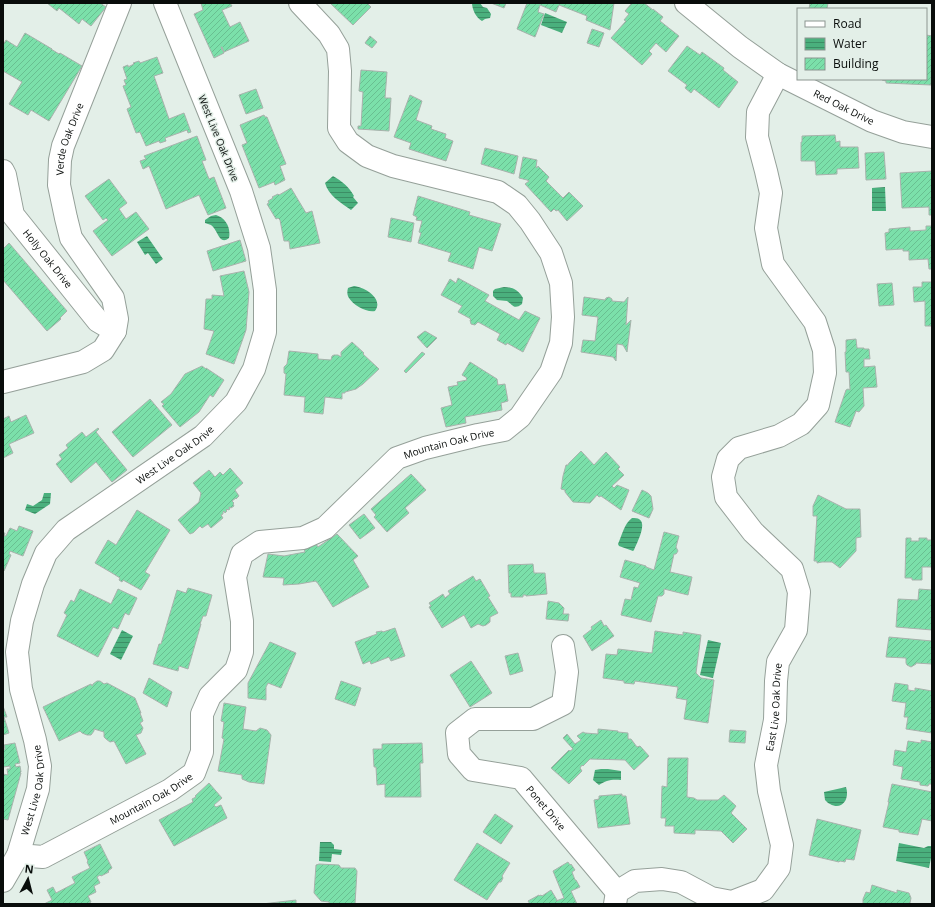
<svg xmlns="http://www.w3.org/2000/svg" width="935" height="907" font-family="'Open Sans',sans-serif">
<style>
.water{fill:url(#water-rules)}
.building{fill:url(#building-hatch);stroke:#a8b2ac}
.lines{fill:none;stroke-linecap:round;stroke-linejoin:round}
.minor-casing{stroke:#95a099;stroke-width:24}
.minor{stroke:#fff;stroke-width:22}
.labels{text-anchor:middle;stroke-width:3;stroke-linejoin:round;paint-order:stroke}
.street-label{font-size:10px;fill:#090d0b;stroke:#e3efe8}
</style>
<defs>
<pattern id="water-rules" width="6" height="5" patternUnits="userSpaceOnUse"><rect width="6" height="5" fill="#4ab07d"/><path d="M0 2.5h6" fill="none" stroke="#3c8e65"/></pattern>
<pattern id="building-hatch" width="6" height="6" patternUnits="userSpaceOnUse"><rect width="6" height="6" fill="#7be0aa"/><path d="M-1 1l2-2M0 6l6-6M5 7l2-2" fill="none" stroke="#69bf91"/></pattern>
</defs>
<rect width="100%" height="100%" fill="#e3efe8"/>
<path class="water" d="M472,3H480L483,7L487,8L491,14L490,18L485,19L482,21C476,18 472,9 472,3Z
M545,13L567,22L562,33L541,25Z
M333,176C342,181 349,187 354,196L353,197L358,203L351,210C341,203 328,195 325,183Z
M885,187L886,211H872V188Z
M216,215C226,218 231,228 229,238C219,246 218,230 211,225C209,224 207,224 205,223V220L211,216Z
M147,236L163,259L156,264L148,253L145,255L137,242Z
M354,286C365,287 384,299 375,311C367,313 353,305 349,298C347,295 347,292 348,288Z
M504,287C512,287 519,290 523,298L522,304C514,310 513,305 507,301L497,300L493,296V291L495,289Z
M44,493H51L50,504L35,514L25,510L27,504L33,506L42,500Z
M632,518C652,516 637,542 634,550L633,551L619,546L618,544C622,535 624,524 632,518Z
M122,630L133,636L121,660L110,654Z
M708,640L721,643L713,678L700,675Z
M601,769H608L621,771V780C612,779 606,780 599,785L593,780L595,770Z
M846,787C850,799 842,811 830,804C829,804 826,801 825,800L824,792Z
M320,842H331L334,845V849L342,850L341,855L332,854L331,862L319,861Z
M899,843L924,848L928,846H932V853L929,868L896,861Z"/>
<path class="building" d="M47,3H100L106,7L91,26L82,19L79,24L59,8L57,11Z
M201,3H230L232,6L222,10L230,27L240,22L249,41L224,52L222,47H221L224,53L214,58L194,14L203,10Z
M330,3H367L371,7L353,25Z
M491,3H506L504,8Z
M527,3H614L610,30L586,20L587,16L559,5L556,12L540,5L538,12L544,14L535,37L517,29Z
M632,3H644L653,10V9L663,17L660,21L679,36L666,52L656,43L649,51L652,54L642,65L611,38L626,21L624,20L629,14L625,11Z
M810,3H828L827,9H809Z
M592,29L604,33L599,47L587,43Z
M25,33L52,49H51L59,54L60,53L82,66L49,121L31,110L28,115L9,104L22,82L3,71V45L6,40L17,47Z
M926,35L932,36L931,85L886,83V81L882,80V79H926Z
M370,36L377,42L372,48L365,43Z
M687,46L700,55L702,52L724,68L723,70L738,82L719,108L694,89L691,93L685,88L687,85L668,71Z
M157,57L163,73L154,76L169,119L184,113L191,132L188,133L187,130L165,138L166,141L160,143L159,141L146,146L140,132L136,133L127,109L131,107L123,86L126,85L124,80L127,79L123,67L128,65V67L134,64L133,63L139,61L140,63Z
M361,70L387,72L385,98H391L389,131L358,129V126H361L363,92L359,91Z
M256,89L263,108L246,114L239,95Z
M410,95L422,101L416,120L432,126L431,129L446,134L445,138L453,141L446,161L409,149L411,143L394,137Z
M264,115L265,117H267L286,164L280,166L285,180L275,185L274,182L259,188L242,145L247,143L240,125Z
M835,135L836,142L840,141V147H858L859,168L837,169V174L816,175L815,161H801V142H802V136Z
M197,136L206,160L202,161L209,179L214,177L226,208L208,215L199,195L166,209L149,166L143,169L140,161L146,159L144,156Z
M485,148L518,156L514,174L481,164Z
M884,152L886,179L866,180L865,153Z
M523,157L537,160L536,167L537,168L538,166L549,177L546,181L563,198L569,192L583,206L567,221L558,210L556,211L554,209L551,212L525,184L529,181L527,180L519,178Z
M932,171V215H929V207L902,208L900,173Z
M109,179L127,203L119,209L126,219L136,212L149,229L112,256L93,231L108,220L106,218L103,220L85,196Z
M291,188L306,213L312,211L320,243L290,249L289,241H284L280,220L278,218L276,219L267,204L269,203L268,201L273,198L272,197L278,194L279,195Z
M418,196L470,212L469,215L501,224L492,251L479,247L473,269L448,261L451,253L418,243L421,233L419,232L422,221L416,220L417,217L413,215Z
M391,218L414,223L411,242L388,237Z
M926,226H932V269H929L928,259L909,260V251H903V249L886,250L885,233L889,232V229L910,227V231L926,230Z
M240,240L246,261L213,271L207,251Z
M9,243L67,311L60,318L61,319L47,331L3,280V249Z
M244,271L249,292L246,330L234,364L206,354L214,331L204,329L206,299H212V295L224,296L220,276Z
M458,278L489,295L485,301L519,320L525,311L540,318L523,352L507,343L506,345L497,340L500,334L478,322L475,325L471,324L470,320L471,319L458,312L462,306L441,295L450,279L456,283Z
M922,282H932V326H925V301L914,302L913,287H922Z
M892,283L894,305L879,306L877,284Z
M584,297L605,300L606,298L609,297L612,299V301L624,302L628,297L626,325L631,320L627,352L623,345L617,344L616,361L613,357L581,352L583,340L595,341L598,317L582,315Z
M425,331L437,338L427,348L417,337Z
M856,339L857,348H864V349H869L870,359H864V367L875,366L877,387L863,388L864,406L859,412L856,411L850,427L835,422L846,390L848,389L850,390L849,372H846L845,352H846V340Z
M352,342L364,353L363,354L379,369L363,384L356,389L345,392V393H342V399L325,397L323,414L304,412L305,397L284,395L286,374L284,373V367L287,364L289,351L318,354V359L331,360L332,356L334,355H338L341,357V352Z
M422,352L425,354L406,373L404,371Z
M470,362L497,379L498,385L505,384L508,401L501,403L502,410L465,417L466,423L446,427L441,408L452,405L448,387L458,385L457,382L467,380L466,379L467,378L462,375Z
M202,366L206,369V368L224,380L213,397L210,395L199,412L180,427L162,406L164,404L161,402L171,394L185,374Z
M150,399L172,425L133,457L112,432Z
M26,415L34,433L9,444L13,453L3,458V419L9,416L11,422Z
M98,428L99,429L96,432L127,470L112,482L96,462L71,483L56,464L62,459L59,455L68,448L66,445L82,432L86,437Z
M581,451L594,465L606,452L620,467L618,469L624,475L612,486L614,488L617,485L629,490L621,510L601,496L599,497L597,495L590,503L573,502L565,492V490L561,489L563,476L566,465H568L569,463Z
M230,468L243,483L235,490L239,496L236,499V498L232,501L234,503L233,504L234,506L231,508L229,507V508L230,509L228,510L227,509L226,510L227,511L225,513L224,511L223,512V514L221,515L223,518L211,528L208,524L202,528L200,526L193,533H192L190,534L178,520L199,502L201,493L193,483L209,470L215,477L220,472L223,475Z
M411,474L426,490L405,508L409,513L387,532L374,517L376,515L371,509Z
M642,490L648,493L651,496L653,509L649,518L632,511Z
M818,495L846,509H860L861,537L856,538V551L840,568L832,562H822L817,563V561H814L817,516H813V506Z
M137,510L170,530L145,572L150,575L141,590L123,580L122,582L119,580L120,578L112,573L95,563L108,540L116,545Z
M364,514L375,528L360,539L349,525Z
M19,526L33,531L23,556L10,551L9,554L11,555L4,571L3,570V533H5L4,536H6L10,528L17,531Z
M664,532L679,536L676,547L678,551L676,554H674L670,572L692,577L688,595L664,589V594L662,596H658L651,622L621,615L625,599L631,600L634,587L638,588L640,583L620,577L625,560L646,566V567L654,570Z
M337,534L358,556L353,560L369,587L333,607L317,582H316V581L299,584L283,585L284,578L263,577L268,554L284,556L305,552L304,549L316,544L318,547Z
M906,538H911V541H919V538H927V540H932V567H922V580H912V578H905Z
M533,564L534,573H545L547,594L526,596V595H523V597H511V593H509L508,565Z
M473,576L476,581L480,579L490,596L488,597L498,613L490,617V622L486,625L483,626L478,624L471,628L464,615L442,628L429,607L431,606L429,603L443,594L445,598L450,594L448,591Z
M188,588L212,595L206,616H203L200,624H201L188,669L179,666L178,671L153,664L159,644H161L177,590L186,593Z
M80,589L111,604L118,589L137,598L129,615L125,613L118,629L113,627L98,657L57,636L67,615L64,613L71,600L74,602Z
M919,589L932,590V630L896,627L898,599L918,600Z
M548,601L559,603L564,608L563,614H569L568,621L546,619Z
M601,620L604,626L606,625L614,636L592,651L583,636L592,629L591,627Z
M395,628L405,656L391,661L389,657L371,664L370,661L363,664L355,642L377,634L376,632L382,631L383,632Z
M655,631L683,635V632L701,635L696,673L701,678L714,680L708,723L684,719L687,700L676,698L678,687L635,681L634,684L624,683V681L603,678L606,654L617,655L618,649L652,653Z
M889,637L932,641V664L916,663V664L911,667L907,665L906,663V658L886,657Z
M270,642L296,653L281,688L268,683L266,687V700L248,698V683Z
M518,653L523,671L510,675L505,656Z
M471,661L492,693L470,707L450,675Z
M149,678L172,692L167,707L143,693Z
M97,681H100L104,684L107,683L135,698L141,713H140L143,721L140,723L143,728L141,733L136,735L146,754L126,764L114,741L110,742L106,739L104,737V732L94,729V731L91,735H87L82,733L80,731L59,741L43,707L91,684L92,686L93,684Z
M341,681L361,688L355,706L335,699Z
M895,683L908,685V690L915,691V688L932,691V733L906,729L908,717H904L906,703L892,701Z
M224,703L246,707L243,729L256,731L260,728L267,730L271,735L264,784L249,782L242,779V775L218,771L224,739L222,738L224,722L221,721Z
M3,706L7,717H4L9,733L3,735Z
M598,729L618,731V732L628,733V739H631L637,747L640,746L649,756L634,770L625,760L590,759L583,766L582,765L580,768L582,771L569,784L551,768L569,750L570,751L573,749L563,738L567,734L575,744L581,740L577,736L583,732L585,733L598,734Z
M730,730L746,731L745,743L729,742Z
M921,740L932,742V784H929L928,786L920,785V782L901,779L903,767L893,765L895,750L906,752L908,741L921,743Z
M15,743L20,763L15,764L16,767L20,766L21,772L20,773H21L8,820L3,819V774L8,775L7,769H10V766L3,767V750L5,749L4,745Z
M422,743L423,763H420L421,797H385V784L377,785L376,767H374L373,749H382V744Z
M668,758H688L687,797L694,798L697,800H718L724,795L736,806L731,813L747,829L733,843L721,831L695,830V834L674,833V826H665L666,818H661L662,786L667,787Z
M209,783L222,798L214,805L216,807L221,805L227,818L174,846L159,820L193,802L192,799L196,797L195,796Z
M892,784L932,792V821L922,819L918,835L899,832V830L883,827L889,802H888Z
M622,794V796H626L630,824L598,828L594,800L599,799V796Z
M495,814L513,826L501,844L483,832Z
M817,819L861,830L854,860L846,859L845,862L840,861L839,862L809,855Z
M477,843L510,863L502,876L503,878L501,882H499L487,900L454,880Z
M100,844L112,868L108,871L109,872L101,876L100,875L97,877L100,883L94,886L96,892L88,896L91,902L89,903V904H44L52,900L47,890L53,887L56,893L75,883L72,877L90,868L87,862L88,861L84,852Z
M568,862L570,865L571,864L575,870L572,872L575,880H576L580,887L571,891L577,904H530L528,901L539,895V896L541,895L542,896L551,890L557,900L556,901L564,898L553,871Z
M319,864L339,865L341,868H355L357,871L355,904H330L329,902L321,901L314,893L316,865Z
M872,885L897,893V890L909,893L911,898L910,903L907,904H863V899L866,892L870,893Z
M296,900V904H262Z"/>
<g class="lines">
<defs>
<g id="minor">
<path id="s1" d="M686,3L740,47L778,74L872,121L903,132L932,137"/>
<path id="s2" d="M3,171L5,175L13,215L98,321L115,331"/>
<path id="s3" d="M3,382L83,362L103,350L115,331L117,319L113,298L71,238L66,218L59,185L60,160L63,146L120,3"/>
<path id="s4" d="M563,646L567,672L563,704L533,719H475L457,733L459,754L473,770L521,778L617,892"/>
<path id="s5" d="M18,855L43,857L170,790L194,773L202,752V714L210,696L236,670L242,652V621L235,577L242,554L260,542L303,538L325,528L397,458L425,448L478,435L504,430L520,417L551,372L561,343L563,317L561,283L551,253L530,221L517,205L498,192L393,166L367,156L348,142L339,128L340,71L338,49L329,34L300,3"/>
<path id="s6" d="M3,881L18,855L38,789L40,766L35,740L21,689L17,652L22,621L33,584L46,553L66,530L203,436L236,402L254,369L265,332V290L259,248L241,191L165,3"/>
<path id="s7" d="M615,904L617,892L635,881L662,879L681,882L711,898L732,902L763,890L779,868L782,845L769,791L766,765L775,720L776,681L778,662L796,630L799,592L792,569L753,532L726,497L723,477L728,459L739,448L779,436L801,424L818,405L825,373L824,350L815,322L773,264L766,228L771,193L766,171L757,137L758,112L778,74"/>
</g>
</defs>
<use href="#minor" class="minor-casing"/>
<use href="#minor" class="minor"/>
</g>
<g class="labels">
<g class="street-label">
<text dy="4" stroke="none"><textPath href="#s1" startOffset="190">Red Oak Drive</textPath></text>
<text transform="translate(219 138) rotate(68)" y="4">West Live Oak Drive</text>
<text dy="4" stroke="none"><textPath href="#s3" startOffset="337">Verde Oak Drive</textPath></text>
<text dy="4" stroke="none"><textPath href="#s2" startOffset="101">Holly Oak Drive</textPath></text>
<text dy="4" stroke="none"><textPath href="#s5" startOffset="677">Mountain Oak Drive</textPath></text>
<text dy="4" stroke="none"><textPath href="#s6" startOffset="505">West Live Oak Drive</textPath></text>
<text dy="4" stroke="none"><textPath href="#s7" startOffset="359">East Live Oak Drive</textPath></text>
<text dy="4" stroke="none"><textPath href="#s6" startOffset="97">West Live Oak Drive</textPath></text>
<text dy="4" stroke="none"><textPath href="#s5" startOffset="148">Mountain Oak Drive</textPath></text>
<text dy="4" stroke="none"><textPath href="#s4" startOffset="303">Ponet Drive</textPath></text>
</g>
</g>
<rect width="935" height="907" fill="none" stroke="#090d0b" stroke-width="8"/>
<rect x="797" y="8" width="130" height="72" fill="#e3efe8" stroke="#8c9590"/>
<rect x="805" y="21" width="20" height="6" fill="#ffffff" stroke="#8c9590"/>
<text x="833" y="28" font-size="12" fill="#090d0b">Road</text>
<rect x="805" y="38" width="20" height="12" fill="url(#water-rules)" stroke="#8c9590"/>
<text x="833" y="48" font-size="12" fill="#090d0b">Water</text>
<rect x="805" y="58" width="20" height="12" fill="url(#building-hatch)" stroke="#8c9590"/>
<text x="833" y="68" font-size="12" fill="#090d0b">Building</text>
<g transform="translate(28 879) rotate(7)" stroke="#e3efe8" stroke-width="3" paint-order="stroke">
<path d="M0-3L7 15L0 10L-7 15Z" fill="#090d0b"/>
<text y="-6" font-size="11" font-weight="bold" text-anchor="middle" fill="#090d0b">N</text>
</g>
</svg>
